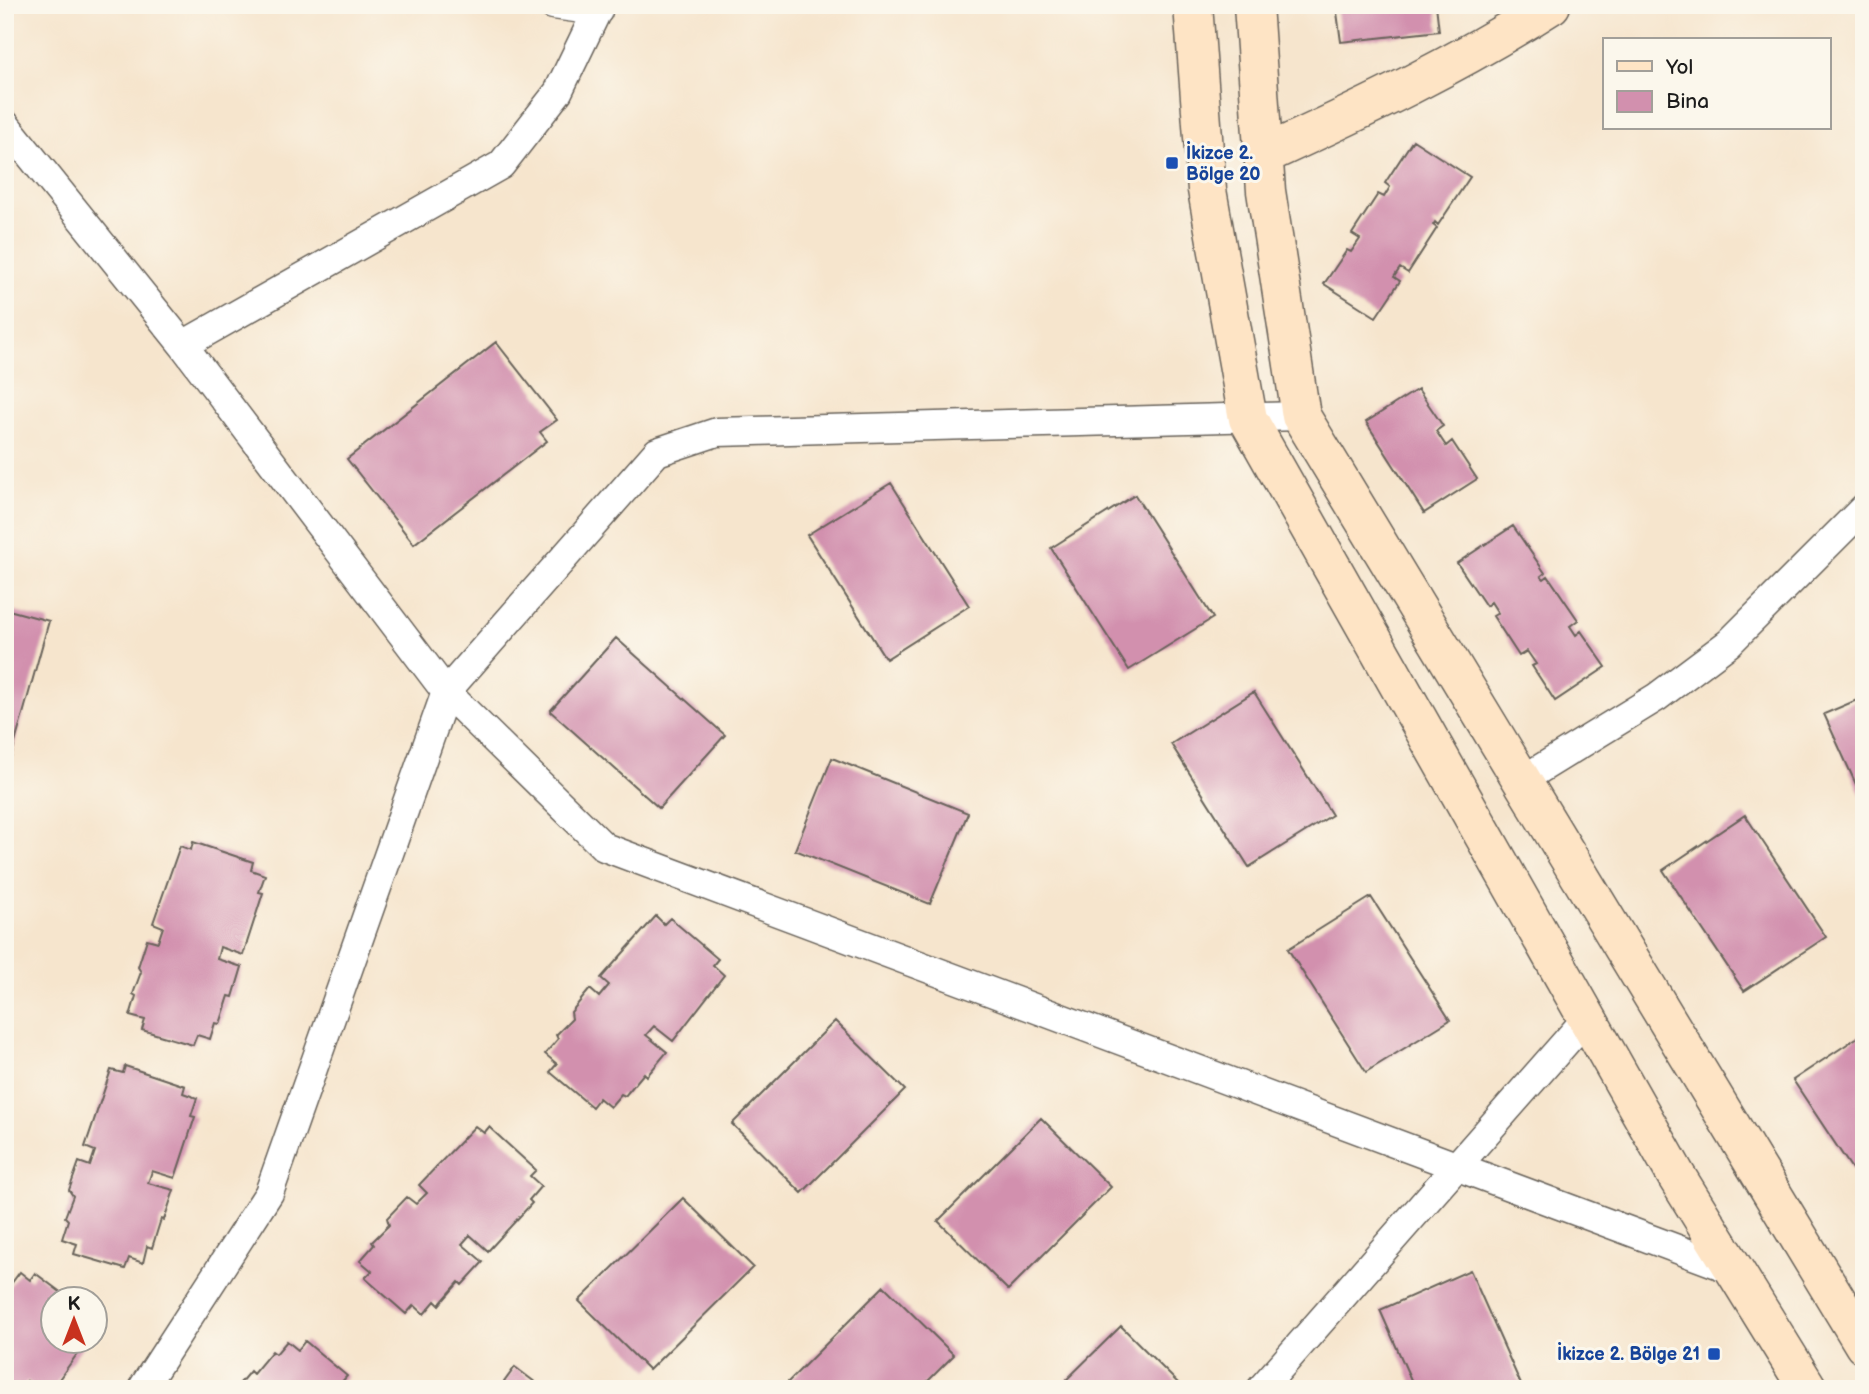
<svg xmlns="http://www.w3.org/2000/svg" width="1869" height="1394" font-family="'Balsamiq Sans',sans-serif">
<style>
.building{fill:#d290ae}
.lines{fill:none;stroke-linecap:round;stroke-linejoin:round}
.street-casing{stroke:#68625a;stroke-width:31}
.secondary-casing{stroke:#68625a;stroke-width:41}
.street{stroke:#fff;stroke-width:28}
.secondary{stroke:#fee4c5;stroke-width:38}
.transit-dot{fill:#1a4fb4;stroke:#fbf7ec;stroke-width:2.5}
.labels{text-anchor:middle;stroke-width:6;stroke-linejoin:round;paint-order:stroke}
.transit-label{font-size:18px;font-weight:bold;fill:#164399;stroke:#fbf7ec;text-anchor:start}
</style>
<rect width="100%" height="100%" fill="#fbf7ec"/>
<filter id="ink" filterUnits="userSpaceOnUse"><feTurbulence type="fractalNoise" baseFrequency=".0143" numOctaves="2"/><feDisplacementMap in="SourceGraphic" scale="14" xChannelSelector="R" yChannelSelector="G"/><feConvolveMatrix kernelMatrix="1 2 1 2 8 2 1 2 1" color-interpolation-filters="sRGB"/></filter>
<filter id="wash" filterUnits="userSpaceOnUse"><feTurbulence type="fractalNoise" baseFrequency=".00686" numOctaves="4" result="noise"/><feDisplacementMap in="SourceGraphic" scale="28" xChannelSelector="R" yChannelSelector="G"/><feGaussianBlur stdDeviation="1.57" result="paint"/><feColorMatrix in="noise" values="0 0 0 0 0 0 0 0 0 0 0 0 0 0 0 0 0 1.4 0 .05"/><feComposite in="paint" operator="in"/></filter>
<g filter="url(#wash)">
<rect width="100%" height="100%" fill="#f6e5cd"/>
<g id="blocks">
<path class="building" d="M1336,5H1436L1439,31L1341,42Z
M1413,140L1470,177L1438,225L1435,222L1433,225L1437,228L1408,273L1400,268L1394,277L1400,281L1376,317L1324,284L1347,250L1351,252L1360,239L1352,234L1378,194L1384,197L1390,187L1385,183Z
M496,342L557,420L540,432L547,441L414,544L347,459Z
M1418,389L1443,426L1436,431L1446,446L1452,441L1477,479L1424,513L1366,422Z
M891,483L969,606L886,659L807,535Z
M1135,495L1213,618L1129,670L1051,548Z
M1513,526L1545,573L1541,576L1544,579L1548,576L1578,620L1570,626L1576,635L1581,631L1606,667L1555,701L1532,666L1536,664L1527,651L1519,656L1493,616L1498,613L1491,602L1486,606L1457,563Z
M5,609L49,621L11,757L5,755Z
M616,638L725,735L659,808L550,711Z
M1254,692L1332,815L1249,867L1171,744Z
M1864,697V802L1824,714Z
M832,758L968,813L930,904L795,850Z
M1745,815L1826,937L1744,991L1663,870Z
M193,842L253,862L251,870L265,875L259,892L263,893L243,955L220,947L217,959L242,967L233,997L229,996L220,1024L215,1023L210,1039L197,1035L193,1045L142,1030L145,1020L130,1016L136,996L133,994L141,972L138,967L147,939L158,942L163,927L153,923L180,846L191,850Z
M1371,897L1450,1020L1366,1072L1288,949Z
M656,916L664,924L670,918L718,959L713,965L724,975L673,1041L654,1026L646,1035L667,1052L647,1076L644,1073L625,1096L621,1094L610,1107L599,1098L592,1107L550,1072L557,1064L545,1054L558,1039L556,1035L572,1019L571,1012L590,989L599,997L609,985L601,978Z
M835,1021L905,1090L802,1193L732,1124Z
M1864,1033V1187L1793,1080Z
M125,1066L185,1086L183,1093L197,1098L191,1116L195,1117L175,1178L152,1171L148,1183L174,1190L164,1220L161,1219L152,1248L147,1246L143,1263L129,1258L125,1269L74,1254L77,1244L62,1239L68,1220L65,1217L73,1196L69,1190L79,1162L90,1166L95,1151L85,1147L111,1070L123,1073Z
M1041,1118L1111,1187L1008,1290L938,1221Z
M475,1126L484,1133L489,1127L536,1170L530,1176L541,1186L529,1200L532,1203L488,1251L470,1235L462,1244L483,1262L462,1285L459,1282L439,1305L435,1301L424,1314L414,1305L406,1314L365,1278L372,1271L360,1261L374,1245L372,1242L389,1225L387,1218L407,1197L416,1204L427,1193L419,1185Z
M683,1198L753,1267L649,1370L579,1301Z
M1470,1270L1523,1389H1415L1380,1310Z
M20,1272L30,1280L35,1273L71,1300H52V1342L85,1343L52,1389H38L27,1381L22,1389H5V1292Z
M884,1286L954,1355L920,1389H781Z
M1121,1326L1184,1389H1057Z
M287,1341L298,1350L305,1341L347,1376L340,1384L346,1389H235L250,1371L253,1374L272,1351L276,1354Z
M515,1367L544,1389H499Z"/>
</g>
</g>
<g filter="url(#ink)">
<use href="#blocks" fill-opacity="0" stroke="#68625a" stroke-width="2"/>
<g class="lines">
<defs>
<path id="street" d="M553,5L598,11
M5,124L183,345L446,692L604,847L1736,1271
M183,345L501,165L558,92L600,5
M1522,780L1657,697L1729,643L1864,508
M142,1389L269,1193L446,692L657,452L717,432L1301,416
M1261,1389L1587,1018"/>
<path id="secondary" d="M1193,5L1207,190L1248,419L1677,1177L1808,1389
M1253,5L1266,191L1301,416L1864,1345
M1264,155C1362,110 1459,64 1551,5"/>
</defs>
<use href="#street" class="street-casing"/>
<use href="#secondary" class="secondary-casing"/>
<use href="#street" class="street"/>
<use href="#secondary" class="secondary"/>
</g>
</g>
<g class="transit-dot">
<rect x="1165" y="156" width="14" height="14" rx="3.5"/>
<rect x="1707" y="1347" width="14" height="14" rx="3.5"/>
</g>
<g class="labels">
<g class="transit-label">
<text x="1186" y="159">İkizce 2.<tspan x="1186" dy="21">Bölge 20</tspan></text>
<text x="1700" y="1360" text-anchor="end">İkizce 2. Bölge 21</text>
</g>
</g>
<rect width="1869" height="1394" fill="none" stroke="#fbf7ec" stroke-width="28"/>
<rect x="1603" y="38" width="228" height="91" fill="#fbf7ec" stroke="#a29f99" stroke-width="2"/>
<rect x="1617" y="61" width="35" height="10" fill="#fee4c5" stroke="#a29f99" stroke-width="2"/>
<text x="1666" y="74" font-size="21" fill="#1c1c1c">Yol</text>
<rect x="1617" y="91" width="35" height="21" fill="#d290ae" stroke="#a29f99" stroke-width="2"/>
<text x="1666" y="108" font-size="21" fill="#1c1c1c">Bina</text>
<g transform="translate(74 1320)"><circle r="33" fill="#fbf7ec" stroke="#a29f99" stroke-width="2"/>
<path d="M0-5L12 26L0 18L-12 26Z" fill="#c8321e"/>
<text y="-10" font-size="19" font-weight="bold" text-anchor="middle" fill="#1c1c1c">K</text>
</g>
</svg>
